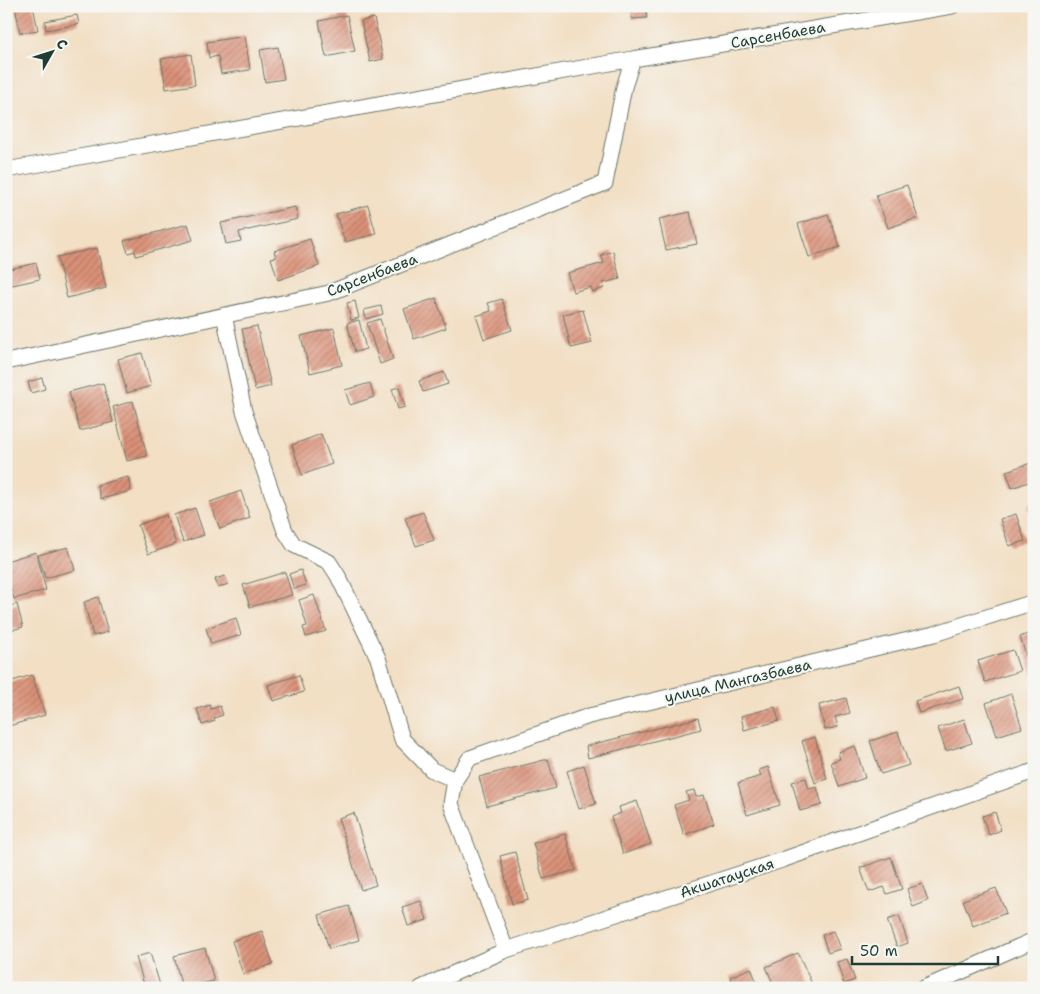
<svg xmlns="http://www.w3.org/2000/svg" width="1040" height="994" font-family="'Shantell Sans',sans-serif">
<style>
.building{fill:url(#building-hatch)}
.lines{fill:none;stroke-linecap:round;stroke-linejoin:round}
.minor-casing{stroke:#697666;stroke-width:17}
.minor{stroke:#fff;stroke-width:15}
.labels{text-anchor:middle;stroke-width:4;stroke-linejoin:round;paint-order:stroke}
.street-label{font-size:15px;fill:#1f3d34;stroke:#f6f6f2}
</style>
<defs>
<pattern id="building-hatch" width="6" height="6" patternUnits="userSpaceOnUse" patternTransform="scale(1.25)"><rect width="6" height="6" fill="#db9178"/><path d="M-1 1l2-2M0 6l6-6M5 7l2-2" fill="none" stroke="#b17863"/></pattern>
</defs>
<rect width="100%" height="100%" fill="#f6f6f2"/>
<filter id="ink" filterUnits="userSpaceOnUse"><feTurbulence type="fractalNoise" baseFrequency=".02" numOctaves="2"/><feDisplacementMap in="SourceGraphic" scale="10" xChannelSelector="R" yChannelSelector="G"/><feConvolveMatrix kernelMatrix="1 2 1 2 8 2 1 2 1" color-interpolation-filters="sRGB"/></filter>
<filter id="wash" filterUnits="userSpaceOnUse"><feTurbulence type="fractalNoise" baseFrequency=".0096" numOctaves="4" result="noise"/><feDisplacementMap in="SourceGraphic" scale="20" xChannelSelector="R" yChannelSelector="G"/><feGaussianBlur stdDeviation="1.12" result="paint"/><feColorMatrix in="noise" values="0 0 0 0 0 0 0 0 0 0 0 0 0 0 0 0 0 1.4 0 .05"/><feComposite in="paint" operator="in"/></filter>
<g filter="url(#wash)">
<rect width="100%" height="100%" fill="#f2dfc4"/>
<g id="blocks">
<path class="building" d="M15,6H33L38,30L20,33Z
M631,6H646L647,18L632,19Z
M77,15L79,24L46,30L45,21Z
M347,15L355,51L326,57L319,21Z
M374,18L383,59L370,62L361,21Z
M245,36L250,70L221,74L218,56L209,58L207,42Z
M278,47L284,79L265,82L260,50Z
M191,54L195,85L166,89L161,59Z
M907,185L918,218L888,228L876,195Z
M368,205L376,234L345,242L336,214Z
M295,207L298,219L239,232L241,241L226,244L221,223Z
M690,212L697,244L666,250L659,219Z
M828,214L840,247L809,257L798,224Z
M188,224L193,240L136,256L135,251L128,253L124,241Z
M310,239L319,266L278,280L271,258L276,257L274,251Z
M97,248L106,288L67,298L57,257Z
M613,251L620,279L603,283L604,288L593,292L591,287L573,292L567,273L604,263L601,255Z
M36,263L40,279L8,286L6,270Z
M436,298L446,328L414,339L404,309Z
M502,299L512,330L484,339L476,316L491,311L488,303Z
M355,301L359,318L351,320L347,303Z
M381,306L383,314L366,319L364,310Z
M583,310L592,343L571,348L563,314Z
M380,319L393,359L380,364L367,323Z
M359,320L366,349L355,352L347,323Z
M257,326L271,386L255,390L242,329Z
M334,328L342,365L310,373L301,336Z
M142,353L151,386L127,393L118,359Z
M444,372L448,384L423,392L419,381Z
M42,378L45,389L31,393L28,382Z
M103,383L113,422L80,431L69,392Z
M370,383L374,397L350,405L345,390Z
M399,387L405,407L398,409L392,389Z
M133,401L147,456L127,461L113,407Z
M321,434L332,464L302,475L292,445Z
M1034,462V480L1012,488L1006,471Z
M128,477L131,491L101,499L97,485Z
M241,491L250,518L220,529L210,502Z
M1034,504V521H1033L1028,506Z
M195,508L204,535L183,542L174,515Z
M423,512L434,540L416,546L405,518Z
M1016,514L1025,541L1009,546L1000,519Z
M166,515L176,544L148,554L138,525Z
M68,547L75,570L45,578L38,555Z
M36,552L46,590L14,599L6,574V561Z
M301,570L306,585L294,589L289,574Z
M285,572L292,595L250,607L243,585Z
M225,576L228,584L218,588L215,579Z
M314,595L326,631L306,637L303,627L307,626L299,600Z
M98,597L108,632L93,636L84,602Z
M17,604L23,627L12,630L6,607Z
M236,618L241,635L211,644L206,628Z
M1030,633L1034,645L1033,676L1020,637Z
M1013,650L1020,671L985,682L978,661Z
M32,675L45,715L9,726L6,717V683Z
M299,675L304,692L273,701L268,685Z
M959,686L963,699L919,713L915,701Z
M1011,694L1022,728L997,736L986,703Z
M846,698L850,713L835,717L838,727L825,730L819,705Z
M210,705L211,709L220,706L223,715L214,718L215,721L202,725L197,709Z
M775,707L779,721L744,730L741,716Z
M698,718L701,729L588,758L586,746Z
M964,719L972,743L946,751L938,728Z
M898,732L909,765L881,774L870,741Z
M815,737L827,779L815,783L802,741Z
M855,746L865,778L839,787L831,762L840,759L838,752Z
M548,759L556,788L487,806L479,777Z
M584,765L596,804L579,809L567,771Z
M768,767L780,805L747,815L738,783L761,776L759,770Z
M806,778L809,789L817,787L822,805L800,811L792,782Z
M694,790L696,797L704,795L714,824L684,835L674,805L689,800L686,792Z
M637,801L651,844L623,854L611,817L621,813L619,807Z
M995,812L1001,830L989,835L982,816Z
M354,813L376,885L361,890L338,818Z
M565,834L576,870L543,879L533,843Z
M515,852L528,900L512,904L500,856Z
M891,857L902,889L887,894L884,887L869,892L860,868Z
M922,884L928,901L913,907L907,889Z
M996,888L1006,913L973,926L963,900Z
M421,901L427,920L408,926L402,907Z
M349,906L359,940L329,949L319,915Z
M899,916L908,943L897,947L887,920Z
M262,931L273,964L243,974L232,941Z
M833,931L840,949L828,953L822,935Z
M205,948L214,981L182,988L174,956Z
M150,953L161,988H145L136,957Z
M798,953L813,986L809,988H775L766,967Z
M847,959L855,980L844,984L837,962Z
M751,968L759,988H734L730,977Z"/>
</g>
</g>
<g filter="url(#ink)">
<use href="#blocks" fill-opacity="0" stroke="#697666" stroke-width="1"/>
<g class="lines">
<defs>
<path id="minor" d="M6,170L633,59
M224,315L244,411L285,531L294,545L329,562L338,576L378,658L402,739L432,770L455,780L451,804L506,950
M6,362L329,293L605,183L624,87L633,59L952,6
M455,780L470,758L589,716L934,634L1034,602
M421,988L506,950L782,860L1034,771
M924,988L1034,940"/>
</defs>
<use href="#minor" class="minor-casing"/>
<use href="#minor" class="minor"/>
</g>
</g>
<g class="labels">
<g class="street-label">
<text transform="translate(778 35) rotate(-10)" y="5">Сарсенбаева</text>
<text transform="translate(372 275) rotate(-21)" y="5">Сарсенбаева</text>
<text transform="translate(738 681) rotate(-13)" y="5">улица Мангазбаева</text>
<text transform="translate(727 878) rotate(-18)" y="5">Акшатауская</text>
</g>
</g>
<rect width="1040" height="994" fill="none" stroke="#f6f6f2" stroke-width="25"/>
<g transform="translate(52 52) rotate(51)" stroke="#f6f6f2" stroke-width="4" paint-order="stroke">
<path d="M0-4L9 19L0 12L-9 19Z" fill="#1f3d34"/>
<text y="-8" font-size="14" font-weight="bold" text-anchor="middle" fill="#1f3d34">С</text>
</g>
<path d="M852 956v8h146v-8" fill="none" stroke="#1f3d34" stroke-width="2.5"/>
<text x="860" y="956" font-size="15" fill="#1f3d34" stroke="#f6f6f2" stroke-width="4" paint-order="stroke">50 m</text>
</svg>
